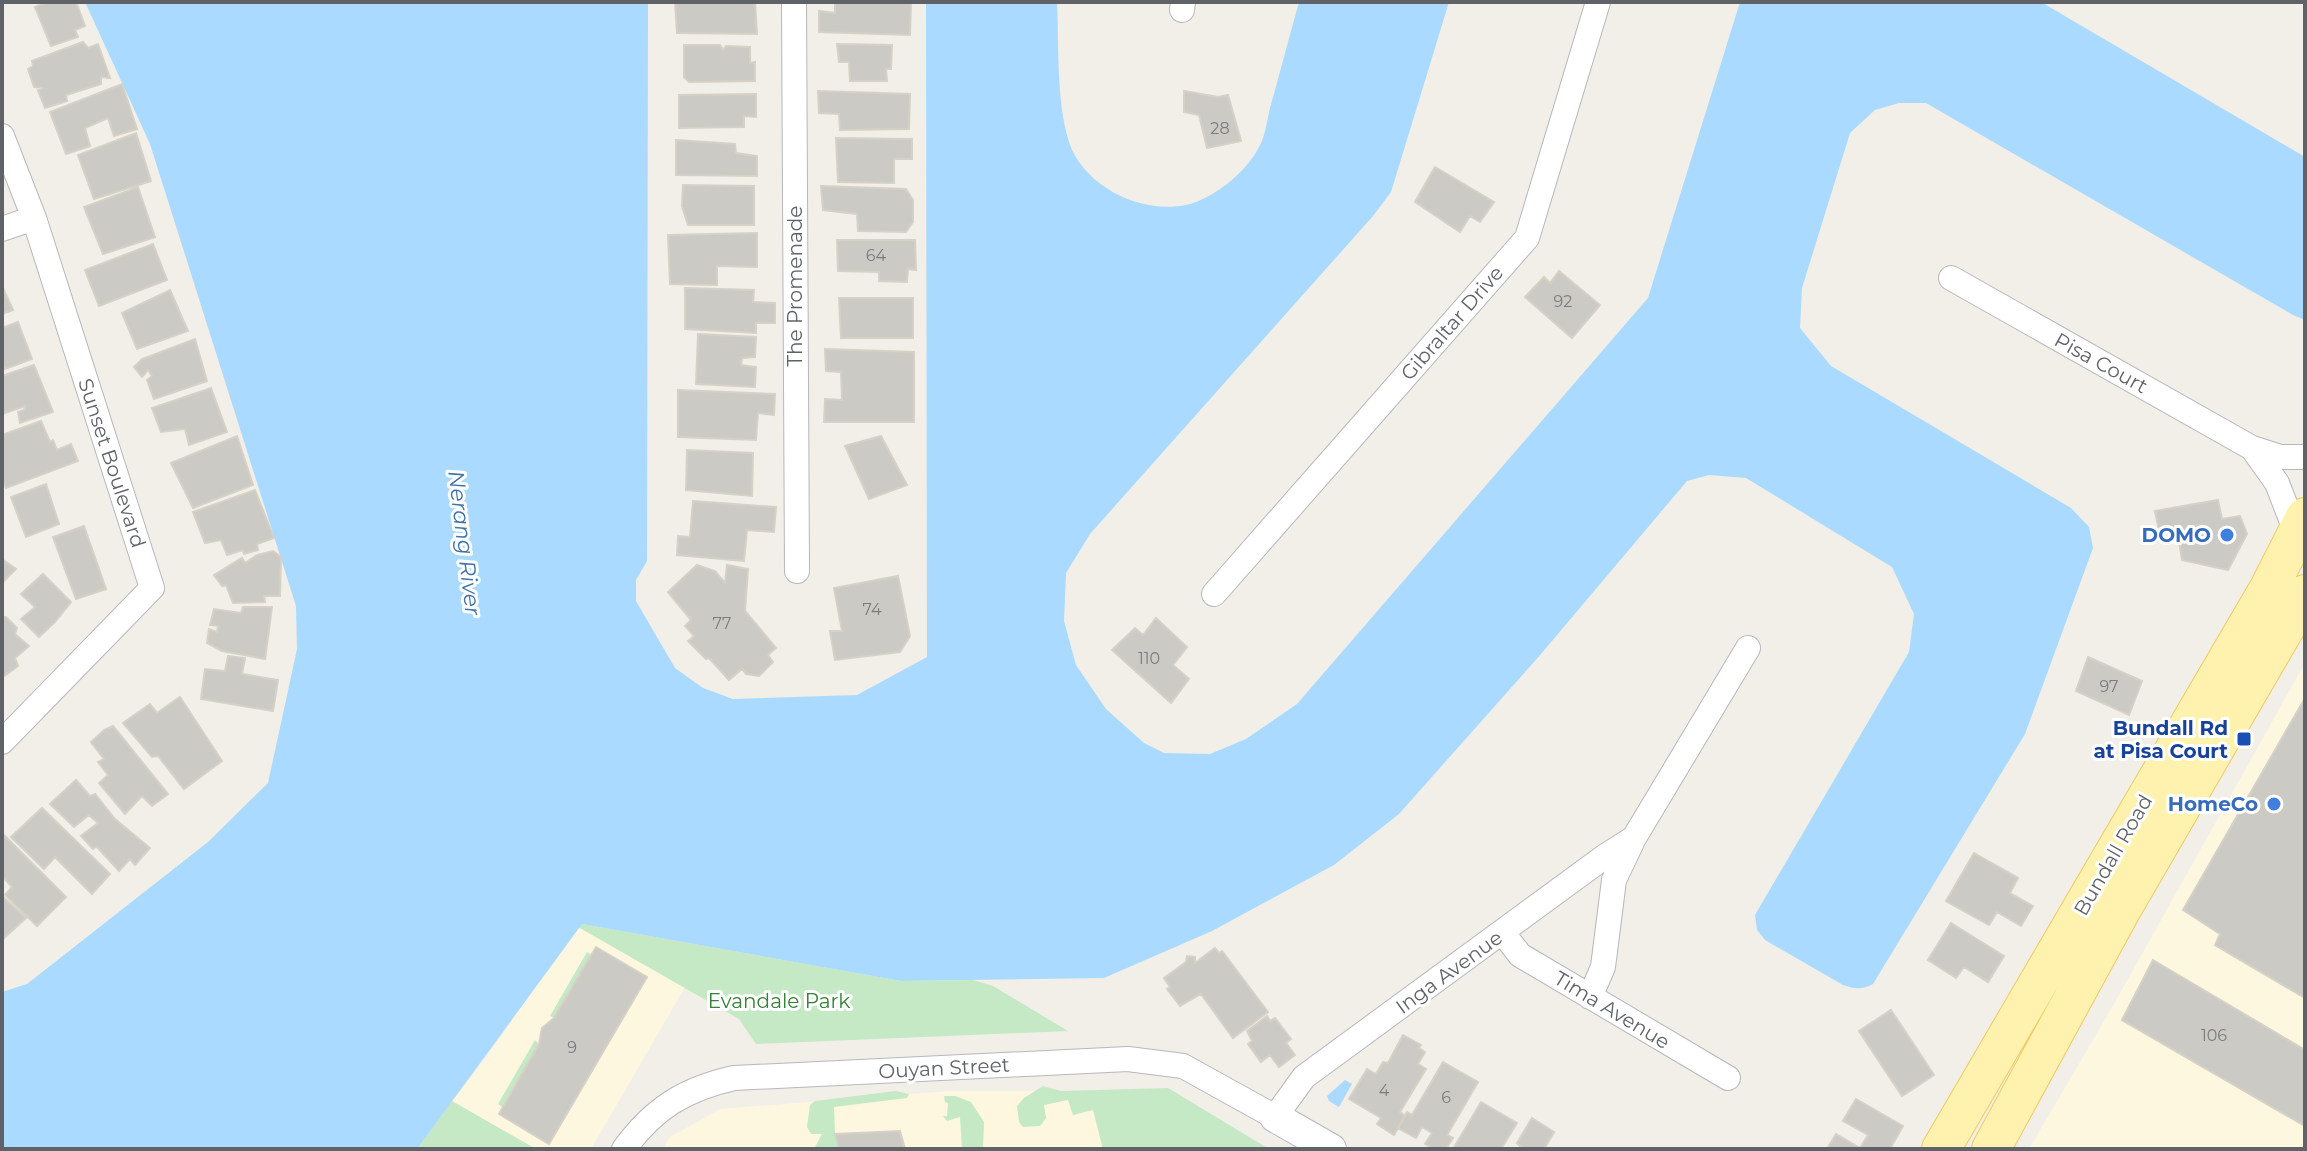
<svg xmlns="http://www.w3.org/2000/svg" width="2307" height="1151" font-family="Montserrat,sans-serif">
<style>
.commercial{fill:#fef7e0}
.green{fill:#c5e8c5}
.water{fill:#aadaff}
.building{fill:#cccac5;stroke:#d6d1c6;stroke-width:2}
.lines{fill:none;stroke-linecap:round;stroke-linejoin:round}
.minor-casing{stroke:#b5b8bc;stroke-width:26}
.tertiary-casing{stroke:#b5b8bc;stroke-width:32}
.primary-casing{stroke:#f2c960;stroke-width:40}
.minor{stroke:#fff;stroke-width:24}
.tertiary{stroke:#fff;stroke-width:30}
.primary{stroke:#fff2af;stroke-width:38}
.shop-dot{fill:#3f7fe0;stroke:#fff;stroke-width:3}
.transit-dot{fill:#1a4fb4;stroke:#fff;stroke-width:3}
.labels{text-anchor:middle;stroke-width:6;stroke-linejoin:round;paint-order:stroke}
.number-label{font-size:16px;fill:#7a7d7f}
.street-label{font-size:20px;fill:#5f6368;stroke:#fff}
.shop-label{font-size:20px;font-weight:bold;fill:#366cbe;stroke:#fff;text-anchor:end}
.transit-label{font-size:20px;font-weight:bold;fill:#164399;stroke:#fff;text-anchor:end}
.park-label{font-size:20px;fill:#348238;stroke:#fff}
.water-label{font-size:22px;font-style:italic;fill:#4174aa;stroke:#fff}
</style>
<rect width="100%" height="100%" fill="#f1efe8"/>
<path class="commercial" d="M2305,663V1149H2029L2114,1004Z
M578,926L685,987L591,1149H536L452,1101L482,1063Z
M950,1091H1089L1103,1149H663L670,1137L720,1109Z"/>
<path class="green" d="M582,924L901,981L973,980L993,986L1068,1031L756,1044L739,1019L578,927Z
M587,952L592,955L554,1018L550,1016Z
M535,1040L539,1044L502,1107L498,1104Z
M1043,1086L1061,1091L1168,1088L1269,1149H1103L1093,1110L1073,1115L1068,1100L1044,1105L1046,1118L1040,1126L1023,1127L1019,1122L1017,1106L1024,1098Z
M896,1091L909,1094L907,1098L834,1107L835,1134L839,1149H814L822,1134H811L807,1127L810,1105L815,1101Z
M944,1096H955L971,1102L984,1122L983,1149H962L960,1117L947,1121L943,1116H947L948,1103L945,1102Z
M452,1101L536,1149H417Z"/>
<path class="water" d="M85,2H648L647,561L636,580V601L675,668L703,688L733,699L857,695L927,657L926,2H1057C1059,45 1056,100 1069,142C1085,192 1158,223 1205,198C1225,188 1247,169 1258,149C1265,138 1267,121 1270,108C1280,73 1289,37 1299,2H1449L1391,192L1373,216L1090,534L1066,573L1064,621L1076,665L1106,709L1144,743L1164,753L1210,754L1246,739L1297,704L1648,298L1740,2H2041L2305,157V320L2293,315L1926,103H1899L1875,110L1850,133L1802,288L1800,328L1831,366L2071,508L2089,527L2093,548L2025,734L1873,984C1862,990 1855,989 1843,985L1765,940L1757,930L1755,915L1909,652L1914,614L1892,567L1746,478L1709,475L1687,481L1541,654L1399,814L1334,865L1212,931L1104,978L901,981L582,924L417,1149H2V992L27,984L208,842L268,783L297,649L296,606L150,144Z
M1345,1080L1352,1084L1339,1107L1329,1101L1327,1096Z"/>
<path class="building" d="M48,2H76L85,26L75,30L78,37L51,46L35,7Z
M675,2H755L757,34L677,33Z
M835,2H911L910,35L819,32V11L835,13Z
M83,42L88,48L98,44L110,78L101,77V84L66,95L67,101L45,108L38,90L43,88L34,87L28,69L33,66L32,61Z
M837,44L892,45L891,69H886L887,81H850L849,62H839Z
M684,45H720L723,50L726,46L750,47V63L755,62V81L689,82L684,77Z
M122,84L137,129L114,136L108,118L85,128L90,146L66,154L50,112Z
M818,91L910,94L909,129L840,130L839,114L819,113Z
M1184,91L1218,97L1228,95L1241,141L1207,148L1199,115L1184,112Z
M756,94V117L744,116V127L679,128V95Z
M136,133L151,181L94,199L78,155Z
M836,138L912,139V159H894V183L838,182Z
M676,140L735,144L736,153L757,156V176L676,175Z
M1435,167L1494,202L1480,222L1470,216L1460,232L1415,202Z
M683,185L754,186V225H688L682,206Z
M821,186L906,189L913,200V222L906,232L858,231L857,214L823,210Z
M138,187L155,237L103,254L84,207Z
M757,233V267L717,266V285L670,284L668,235Z
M837,240H915L916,270L908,269L907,282L879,281V272L838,271Z
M153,244L167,280L99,306L85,270Z
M1559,271L1600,305L1572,338L1525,297L1544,277L1550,283Z
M2,286L13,310L2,314Z
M685,288L754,290L753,302L775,303V323H756V333L685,329Z
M170,290L188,331L137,349L122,313Z
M839,298H913V338H841Z
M18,322L32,359L5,369L2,360V328Z
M698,334L756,337L755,357L742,358L741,365L756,367L755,387L696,384Z
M195,339L207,381L154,399L147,380L152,376L148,370L142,377L134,367L142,359Z
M825,349L914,352V422H824L825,399L842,400L841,372L826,371Z
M34,365L53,412L20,423L18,412L24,410L25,406L2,414V376Z
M211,388L227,432L189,445L185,429L161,432L152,408Z
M678,390L775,394L774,415L758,413L756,440L678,437Z
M41,421L50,442L53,440L57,450L71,444L78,461L6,488L2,478V435Z
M237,436L253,485L193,508L171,463Z
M881,436L907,485L869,499L845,446Z
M687,450L753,453L752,496L686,490Z
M46,484L59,524L26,537L11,497Z
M255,490L274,538L257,544L258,550L244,554L243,550L227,555L221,540L205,543L193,512Z
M2218,500L2222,519L2240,516L2247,534L2228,570L2182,560L2177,529L2159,531L2155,511Z
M693,501L776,507L774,532L747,530L744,561L677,555L678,536L690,537Z
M84,526L106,589L76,599L53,537Z
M273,551L281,557L280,596H264L265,602L233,603L226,585L222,586L214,575L242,558L245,563L257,555Z
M2,559L16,569L2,583Z
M697,565L715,571L725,583L727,565L748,569L745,611L776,648L768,655L773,662L759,676L746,674L742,669L729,680L709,658L706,659L688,641L694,636L685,626L691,620L668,592Z
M43,574L71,602L55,622L39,637L21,619L35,607L21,594Z
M898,576L910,636L900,652L835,660L830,631H842L834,588Z
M243,607H272L265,659L222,651L207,643L209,629L217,632L218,626L210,625L214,609L241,613Z
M2,617H6L17,628L15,634L29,646L15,658L18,666L3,677Z
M1156,618L1187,647L1173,665L1189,679L1171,703L1112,650L1135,628L1143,635Z
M228,656L245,658L242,674L278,680L273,711L201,699L205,669L225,671Z
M2088,657L2142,681L2129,715L2076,691Z
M180,697L222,761L184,789L158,756L152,757L123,723L150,704L157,713Z
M2305,698V998L2215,945L2220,934L2183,910Z
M113,726L168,794L152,806L142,796L125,814L99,783L108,775L98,762L104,759L91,742L104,730Z
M76,780L90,796L95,794L115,819L150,848L135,865L130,859L119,871L96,846L93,849L81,836L98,823L89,815L74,827L50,804Z
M42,808L110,874L92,894L55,857L44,869L11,837Z
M2,833L66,897L37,926L5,895L12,887L2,876Z
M1974,853L2018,878L2010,893L2033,906L2021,926L1997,912L1989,925L1946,901Z
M2,896L26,918L2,940Z
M1951,923L2004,956L1988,982L1964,967L1956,978L1928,960Z
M596,947L647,977L549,1144L499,1114L539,1044L542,1028L554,1018Z
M1215,948L1219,953L1222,951L1268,1012L1233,1038L1201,994L1180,1006L1167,989L1170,987L1164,978L1186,962L1187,956L1195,957V963Z
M2153,960L2305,1050V1122L2303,1125L2122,1020Z
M1891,1010L1934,1075L1902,1096L1859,1031Z
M1267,1016L1270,1021L1275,1018L1291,1039L1286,1043L1295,1055L1279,1067L1270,1055L1261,1062L1248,1044L1252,1041L1247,1031Z
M1403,1035L1421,1045L1419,1048L1425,1052L1418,1064L1426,1069L1400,1112L1405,1116L1394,1135L1377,1124L1381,1118L1349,1099L1367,1069L1376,1074L1383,1062L1388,1063Z
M1443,1062L1478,1082L1447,1135L1453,1138L1446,1149H1434L1425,1144L1432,1133L1422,1127L1416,1138L1398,1128L1407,1112L1412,1115Z
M1856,1099L1903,1126L1890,1149H1827L1836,1134L1860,1148L1868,1135L1843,1121Z
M1481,1102L1517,1123L1501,1149H1453Z
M1532,1118L1554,1132L1544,1149H1523L1517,1143Z
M900,1131L905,1149H839L835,1134Z"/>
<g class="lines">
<defs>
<path id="minor" d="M794,2L797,571
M1182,10L1183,2
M2,136L34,218L152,588L2,742
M2,229L34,218
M1951,278L2252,448L2280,457H2305
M2252,448L2277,483L2297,535
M1214,594L1527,238L1598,2
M1503,933L1520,955L1728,1078
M1590,997L1603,967L1614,880L1634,838L1748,648
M624,1149C654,1108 685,1089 734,1078L1128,1059L1183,1066L1275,1117L1304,1077L1604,857L1634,838"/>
<path id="tertiary" d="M1275,1117L1331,1149"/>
<path id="primary" d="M1941,1149L2269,588L2305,517
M1991,1149L2122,909L2305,594"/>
</defs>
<use href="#minor" class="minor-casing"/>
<use href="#tertiary" class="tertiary-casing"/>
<use href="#primary" class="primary-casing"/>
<use href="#minor" class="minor"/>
<use href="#tertiary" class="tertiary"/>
<use href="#primary" class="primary"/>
</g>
<g class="shop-dot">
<circle cx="2227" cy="535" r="8"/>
<circle cx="2274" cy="804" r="8"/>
</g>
<rect class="transit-dot" x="2236" y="731" width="16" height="16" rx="4"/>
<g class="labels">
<g class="number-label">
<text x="1220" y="134">28</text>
<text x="876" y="261">64</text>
<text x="1563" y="307">92</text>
<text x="872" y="615">74</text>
<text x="722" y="629">77</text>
<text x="1149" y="664">110</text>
<text x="2109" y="692">97</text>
<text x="2214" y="1041">106</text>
<text x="572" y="1053">9</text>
<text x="1384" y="1096">4</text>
<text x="1446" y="1103">6</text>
</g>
<g class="street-label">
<text transform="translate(795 286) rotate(-90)" y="7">The Promenade</text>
<text transform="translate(1452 323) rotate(-49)" y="7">Gibraltar Drive</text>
<text transform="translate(2101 363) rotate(29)" y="7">Pisa Court</text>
<text transform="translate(112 463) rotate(72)" y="7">Sunset Boulevard</text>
<text transform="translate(2113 855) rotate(-60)" y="7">Bundall Road</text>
<text transform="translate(1449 972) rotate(-36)" y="7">Inga Avenue</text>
<text transform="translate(1612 1010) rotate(31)" y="7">Tima Avenue</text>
<text transform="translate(944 1068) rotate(-3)" y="7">Ouyan Street</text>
</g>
<g class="shop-label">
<text x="2211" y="542">DOMO</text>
<text x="2258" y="811">HomeCo</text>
</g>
<g class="transit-label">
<text x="2228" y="735">Bundall Rd<tspan x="2228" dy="23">at Pisa Court</tspan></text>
</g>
<g class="park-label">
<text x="779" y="1008">Evandale Park</text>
</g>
<g class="water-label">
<text transform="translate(465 543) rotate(83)" y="8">Nerang River</text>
</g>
</g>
<rect width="2307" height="1151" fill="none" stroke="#5f6368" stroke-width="8"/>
</svg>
